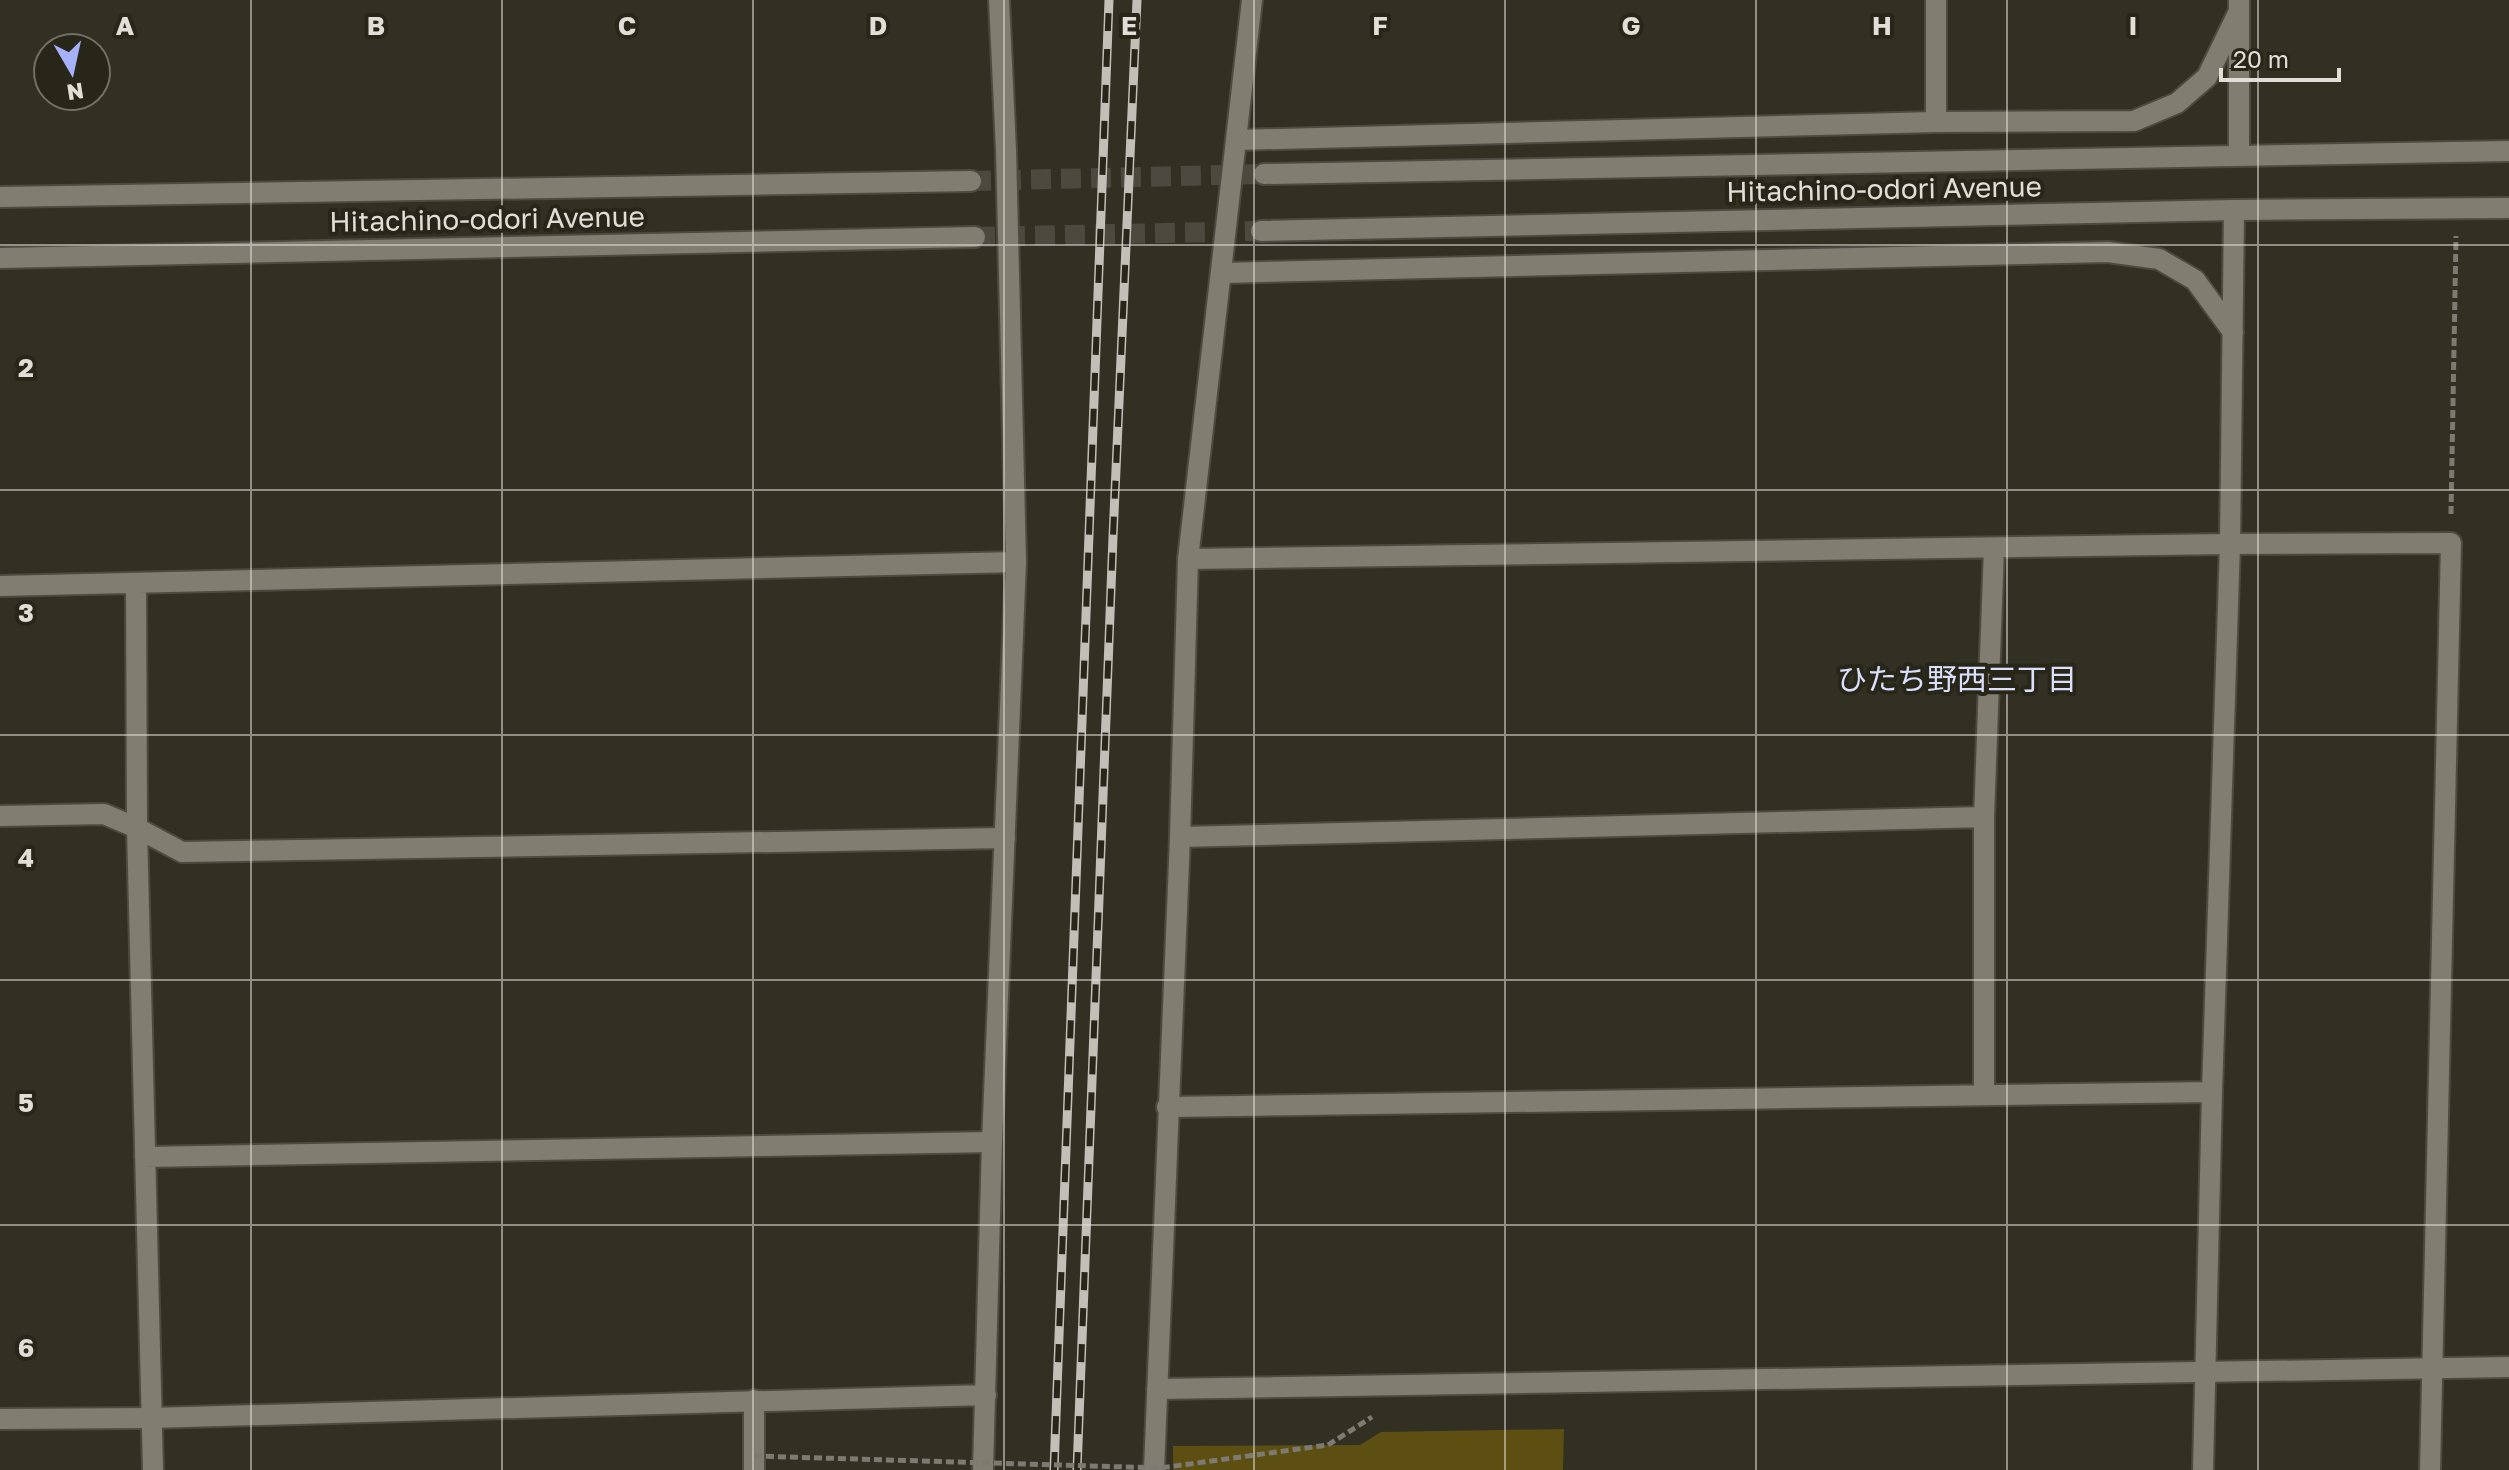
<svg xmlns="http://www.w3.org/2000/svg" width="2509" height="1470" font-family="'Golos Text','Noto Sans JP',sans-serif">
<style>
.green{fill:#5d4e12}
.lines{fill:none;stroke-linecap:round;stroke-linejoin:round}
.secondary-tunnel{stroke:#4c493e;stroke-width:20;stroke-dasharray:20 10;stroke-linecap:butt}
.street-casing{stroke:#4d4b41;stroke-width:24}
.secondary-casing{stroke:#4d4b41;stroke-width:24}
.path{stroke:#7d7a71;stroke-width:5;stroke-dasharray:8 4;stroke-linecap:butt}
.street{stroke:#817d70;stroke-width:20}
.secondary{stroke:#817d70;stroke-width:20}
.rail-casing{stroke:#c1bfb7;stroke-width:9}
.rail{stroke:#282519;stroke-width:6;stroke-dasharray:18;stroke-linecap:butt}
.path-bridge{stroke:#7d7a71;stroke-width:5;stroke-dasharray:8 4;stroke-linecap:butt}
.grid{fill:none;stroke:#e0ded7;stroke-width:2;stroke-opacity:0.55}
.labels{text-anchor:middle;stroke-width:8;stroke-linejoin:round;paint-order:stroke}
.street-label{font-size:28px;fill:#e0ded7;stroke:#282519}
.neighbourhood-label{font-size:30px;fill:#dadffc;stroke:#282519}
.grid-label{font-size:26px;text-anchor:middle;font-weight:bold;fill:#e0ded7;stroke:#282519;stroke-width:8;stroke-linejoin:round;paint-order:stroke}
</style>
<rect width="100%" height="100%" fill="#322f23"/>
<path class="green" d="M1564,1429L1563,1470H1173V1446L1360,1445L1381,1432Z"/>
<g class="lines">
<path class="secondary-tunnel" d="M971,181L1264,174
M975,237L1261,231"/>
<defs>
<path id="street" d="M1237,140L1936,122L2134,121L2177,103L2207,77L2238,13
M1222,273L2108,252L2159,259L2195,280L2233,332
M1188,559L2230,544L2451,543L2430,1470
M136,585L137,828L153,1470
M0,586L1016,562
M0,816L104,814L137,828L182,852L1005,838
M1180,837L1984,817
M1984,1093V817L1994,548
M1167,1107L2212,1092
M145,1157L992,1142
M754,1400V1470
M2203,1470L2212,1092L2230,544L2234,210"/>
<path id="secondary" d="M2239,0V156
M1936,122V0
M1264,174L2509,151
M0,197L971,181
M1261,231L2234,210L2509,208
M0,258L975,237
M1157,1389L2509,1367
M0,1419L151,1418L986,1395
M983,1470L992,1142L1016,562L1006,150L999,0
M1154,1470L1180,837L1188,559L1252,0"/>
</defs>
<use href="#street" class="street-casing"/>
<use href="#secondary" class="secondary-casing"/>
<path class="path" d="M2451,514L2456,236
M1328,1445L1372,1417"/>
<use href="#street" class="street"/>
<use href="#secondary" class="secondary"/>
<defs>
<path id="rail" d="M1054,1470L1109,0
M1077,1470L1113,537L1137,0"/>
</defs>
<use href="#rail" class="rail-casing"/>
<use href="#rail" class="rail"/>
<path class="path-bridge" d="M754,1456L1160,1468L1328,1445"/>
</g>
<path class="grid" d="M251,0V1470M502,0V1470M753,0V1470M1004,0V1470M1254,0V1470M1505,0V1470M1756,0V1470M2007,0V1470M2258,0V1470M0,245H2509M0,490H2509M0,735H2509M0,980H2509M0,1225H2509"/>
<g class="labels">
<g class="street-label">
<text transform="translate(1884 189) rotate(-1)" y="10">Hitachino-odori Avenue</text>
<text transform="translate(487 219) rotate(-1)" y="10">Hitachino-odori Avenue</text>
</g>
<g class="neighbourhood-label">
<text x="1957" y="690">ひたち野西三丁目</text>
</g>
</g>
<g class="grid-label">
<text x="125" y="35">A</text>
<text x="376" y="35">B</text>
<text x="627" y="35">C</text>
<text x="878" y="35">D</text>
<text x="1129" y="35">E</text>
<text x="1380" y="35">F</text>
<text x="1631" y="35">G</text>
<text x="1882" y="35">H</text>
<text x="2133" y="35">I</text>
<text x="26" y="377">2</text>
<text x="26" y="622">3</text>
<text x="26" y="867">4</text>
<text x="26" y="1112">5</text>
<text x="26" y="1357">6</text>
</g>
<g transform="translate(72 72) rotate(171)"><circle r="38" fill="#282519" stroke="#726f65" stroke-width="2"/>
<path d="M0-6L14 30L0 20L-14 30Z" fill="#a6b1fc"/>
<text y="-12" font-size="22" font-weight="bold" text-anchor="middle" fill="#e0ded7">N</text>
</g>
<path d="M2221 68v12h118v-12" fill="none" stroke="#e0ded7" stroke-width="4"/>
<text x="2233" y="68" font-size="24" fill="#e0ded7" stroke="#282519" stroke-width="6" paint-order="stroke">20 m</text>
</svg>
